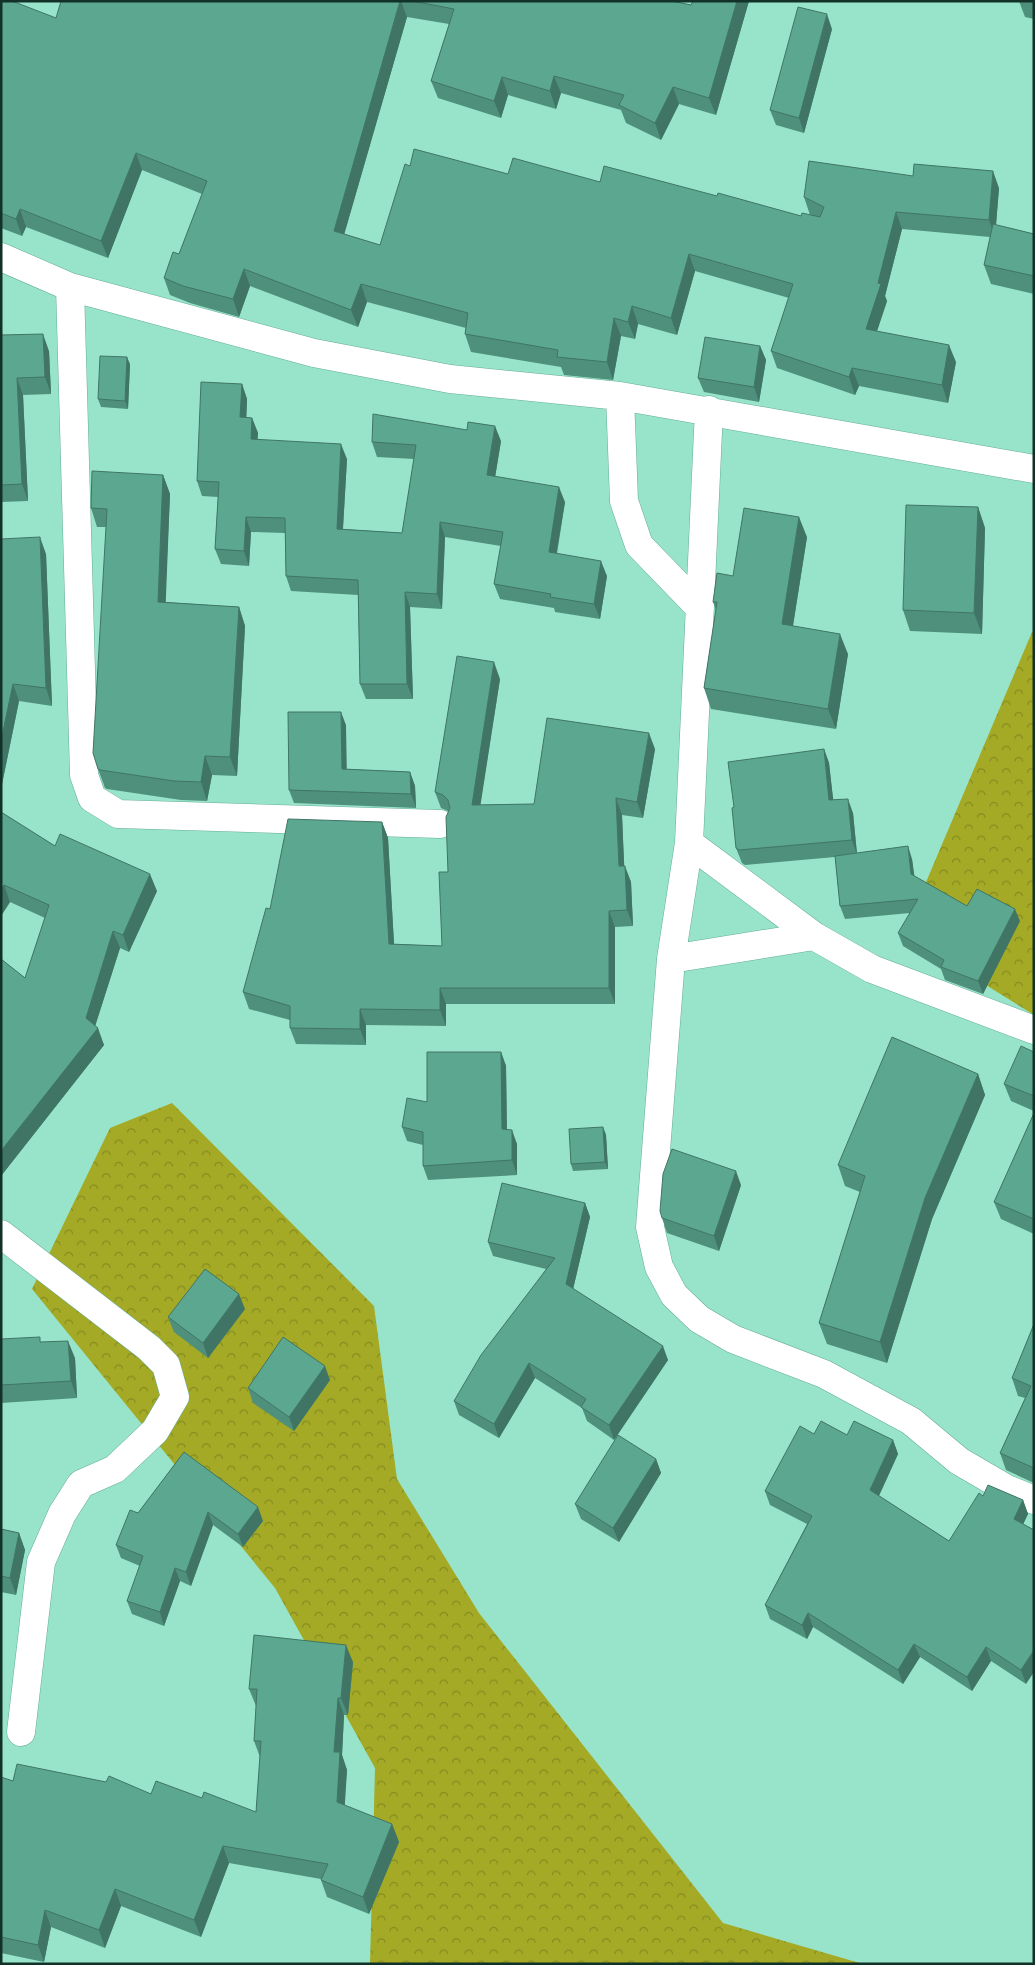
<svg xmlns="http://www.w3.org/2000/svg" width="1035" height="1965" font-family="'PT Sans Narrow',sans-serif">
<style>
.forest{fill:url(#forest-crowns)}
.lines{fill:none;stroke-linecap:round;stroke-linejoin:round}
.street-casing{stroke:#63ad96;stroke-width:29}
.street{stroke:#fff;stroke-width:28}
.wall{fill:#4f907c}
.shaded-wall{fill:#407565}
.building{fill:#5ca790;stroke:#407565}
</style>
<defs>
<pattern id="forest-crowns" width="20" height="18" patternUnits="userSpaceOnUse" patternTransform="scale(1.25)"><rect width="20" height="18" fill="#a4aa25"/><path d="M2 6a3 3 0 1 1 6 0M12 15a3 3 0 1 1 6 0" fill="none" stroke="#848b20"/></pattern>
</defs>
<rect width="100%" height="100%" fill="#98e4cb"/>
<path class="forest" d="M1032,632L1034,633V1015L904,934Z
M172,1103L374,1306L397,1479L479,1613L723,1923L863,1964H370L375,1768L275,1588L32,1289L110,1128Z"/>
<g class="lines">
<defs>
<path id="street" d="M1,257L70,287L314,353L450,379L620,396L1034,469
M70,287L84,775L92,798L118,814L440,824
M620,396L624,501L639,545L700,608
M709,410L689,843L671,959L650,1227L659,1267L674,1295L699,1319L733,1339L824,1374L911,1421L959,1461L1007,1489L1034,1500
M689,843L814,936L872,969L1034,1030
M671,959L814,936
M1,1234L149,1348L166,1365L175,1397L155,1431L115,1469L81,1484L62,1514L41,1562L21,1732"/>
</defs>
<use href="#street" class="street-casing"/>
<use href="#street" class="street"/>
</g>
<path class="wall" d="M1,1L56,18L61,1H672L691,5L693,1H749L716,115L679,104L661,140L626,123L621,110L561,93L556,109L508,95L501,118L438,98L431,81L449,24L407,17L344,234L380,245L410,166L600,182L717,196L801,216L812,215H810L804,197L999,188L996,225L1034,234V294L991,284L984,265L990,237L902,229L885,296L887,301L877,331L956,362L948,403L859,386L855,395L777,368L771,351L789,298L695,271L677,335L638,324L635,339L621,336L613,380L564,375L561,367L471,352L465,334L466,328L367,302L358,327L250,286L239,317L190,303L170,295L164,278L179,254L202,194L142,170L108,258L26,227L22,236L1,228Z
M1019,1H1034V19L1025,17Z
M832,29L804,133L776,125L770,110Z
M1,335L49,351L51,394L23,395L28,501L1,502Z
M760,346L766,360L759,402L704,392L698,378Z
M130,364L128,409L101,407L98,399Z
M242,384L247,399L246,417L252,418L258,433L257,439L347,459L343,529L402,533L414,459L377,457L372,442L501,441L495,477L565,502L557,554L607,576L600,619L555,612L554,608L500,599L494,584L501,546L445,537L442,609L410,607L413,699H366L360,684L358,595L291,591L286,576L285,533L251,532L249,566L221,564L215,549L218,497L202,496L197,481Z
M163,475L170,494L165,602L239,607L245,626L237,776L212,775L207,801L181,800L107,789L105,788L98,769L106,527H97L91,508Z
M978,507L985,528L982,634L910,631L903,610Z
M807,537L793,626L848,654L836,729L711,709L704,688L716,610L713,602L733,576Z
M1,539L46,554L52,706L19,701L1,789Z
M500,679L480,805L534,804L655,749L643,818L622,815L624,866L631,882L633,926L615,927V1004H446V1026L366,1025V1045L296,1044L290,1028V1020L249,1009L243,992L270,909L382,822L388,838L394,944L442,946L448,872V811L441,808L435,792Z
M346,725V769L410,772L415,786L416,808L294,803L289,790Z
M824,749L829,763L833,800L853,813L857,853L912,859L914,876L967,906L1020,921L983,994L945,980L941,969L903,946L898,933L910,913L845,919L840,906L835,857L745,865L742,863L736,848L734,807Z
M1,812L55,846L157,891L129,952L120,948L95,1026L104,1045L1,1176V959L25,978L45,918L10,902L1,916Z
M501,1052L506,1066L507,1129L517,1144V1175L428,1180L423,1166V1145L407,1141L402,1127L427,1102Z
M1034,1052V1111L1011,1101L1004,1084Z
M978,1074L985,1095L932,1219L887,1363L827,1344L819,1323L860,1192L845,1186L838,1165Z
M1034,1113V1234L1001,1219L994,1202Z
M603,1127L606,1135L608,1169L573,1171L571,1164Z
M741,1185L719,1251L667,1233L662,1218Z
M585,1203L590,1217L573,1289L668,1360L614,1440L587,1421L582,1408L535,1378L499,1438L459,1415L454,1401L546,1269L493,1256L488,1242Z
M245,1309L208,1358L174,1332L168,1317Z
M1034,1324V1483L1006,1470L1000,1453L1025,1398L1018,1396L1012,1378Z
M1,1339L42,1342L75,1358L77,1398L1,1403Z
M330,1380L294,1431L253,1403L248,1388Z
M814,1434L847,1435L893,1440L898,1454L879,1496L949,1541L983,1496L1023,1500L1028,1514L1023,1524L1026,1684L991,1661L972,1691L920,1657L903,1684L813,1627L807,1639L770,1619L765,1605L807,1524L770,1505L765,1491Z
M184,1452L263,1521L243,1547L213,1525L191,1586L180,1581L164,1626L132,1614L127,1601L140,1566L121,1558L116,1545L138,1513Z
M656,1459L661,1473L619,1542L581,1519L575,1504Z
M1,1529L19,1533L25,1550L16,1595L1,1592Z
M353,1662L348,1715H344L342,1755L347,1770L344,1805L392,1824L399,1842L369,1914L327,1897L321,1880V1879L229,1863L201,1937L121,1906L105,1948L51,1927L44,1962L1,1953V1777L13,1781L202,1798L256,1812L260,1757L254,1741L256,1706L249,1689Z"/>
<path class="shaded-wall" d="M400,1H401L407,17L340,249L334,231Z
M737,1H749L716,115L709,98Z
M827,14L832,29L804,133L799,118Z
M554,76L561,93L556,109L550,91Z
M502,77L508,95L501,118L494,101Z
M673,87L679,104L661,140L655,123Z
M136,153L142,170L108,258L101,241Z
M993,171L999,188L995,237L989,220Z
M20,209L26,227L22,236L16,219Z
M896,212L902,229L885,296L887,301L872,346L866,329Z
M689,254L695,271L677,335L671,318Z
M244,269L250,286L239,317L233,299Z
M361,284L367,302L358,327L351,310Z
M632,306L638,324L635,339L628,322Z
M614,318L621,336L613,380L607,362Z
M43,334L49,351L51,394L45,377Z
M949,345L956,362L948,403L942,385Z
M760,346L766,360L759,402L754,387Z
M127,357L130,364L128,409L125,401Z
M852,368L859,386L855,395L849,377Z
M17,378L23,395L28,501L22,484Z
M242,384L247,399L246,432L240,417Z
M252,418L258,433L257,454L251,439Z
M495,426L501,441L493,490L487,475Z
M341,444L347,459L342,544L337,529Z
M163,475L170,494L165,621L158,602Z
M559,487L565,502L554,567L549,552Z
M978,507L985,528L982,634L974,613Z
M246,517L251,532L249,566L244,551Z
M799,517L807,537L790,644L782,624Z
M440,522L445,537L442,609L437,594Z
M40,537L46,554L52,706L46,688Z
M601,561L607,576L600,619L594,604Z
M405,592L410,607L413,699L407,684Z
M239,607L245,626L237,776L230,757Z
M840,634L848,654L836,729L828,709Z
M494,662L500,679L478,821L472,805Z
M13,684L19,701L1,789V741Z
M341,712L346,725L347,782L342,769Z
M649,733L655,749L643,818L637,802Z
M824,749L829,763L835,815L829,800Z
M205,756L212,775L207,801L201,782Z
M410,772L415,786L416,808L411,794Z
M616,798L622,815L625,883L619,866Z
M848,799L853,813L857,855L852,840Z
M382,822L388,838L395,961L389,944Z
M908,846L912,859L916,887L911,874Z
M625,866L631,882L633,926L627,910Z
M150,874L157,891L129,952L123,935Z
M4,885L10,902L1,916V889Z
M1015,909L1020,921L983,994L978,981Z
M609,911L615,927V1004L609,988Z
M113,931L120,948L92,1036L98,1028L104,1045L1,1176V1151L86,1018Z
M440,988L446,1004V1026L440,1010Z
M360,1009L366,1025V1045L360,1029Z
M501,1052L506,1066L507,1144L502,1129Z
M978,1074L985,1095L932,1219L887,1363L880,1342L925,1198Z
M603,1127L606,1135L608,1169L605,1162Z
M512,1130L517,1144V1175L512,1160Z
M736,1171L741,1185L719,1251L714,1236Z
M585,1203L590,1217L571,1298L566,1284Z
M239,1294L245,1309L208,1358L203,1343Z
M68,1341L75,1358L77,1398L71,1381Z
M663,1346L668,1360L614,1440L609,1425Z
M529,1363L535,1378L499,1438L494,1424Z
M325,1366L330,1380L294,1431L289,1417Z
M893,1440L898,1454L875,1504L870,1490Z
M656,1459L661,1473L619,1542L613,1528Z
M1023,1500L1028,1514L1019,1533L1014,1519Z
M258,1507L263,1521L243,1547L238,1534Z
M208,1512L213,1525L191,1586L186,1572Z
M19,1533L25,1550L16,1595L10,1578Z
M175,1568L180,1581L164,1626L160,1612Z
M808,1613L813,1627L807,1639L802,1625Z
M914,1644L920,1657L903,1684L898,1670Z
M346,1645L353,1662L348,1715L341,1698Z
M986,1647L991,1661L972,1691L967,1677Z
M1034,1650V1672L1026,1684L1021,1670Z
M338,1698L344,1715L342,1755L347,1770L344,1819L337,1802L334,1752Z
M392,1824L399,1842L369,1914L363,1897Z
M223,1846L229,1863L201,1937L194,1920Z
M115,1889L121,1906L105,1948L99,1930Z
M45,1910L51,1927L44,1962L38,1945Z"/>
<path class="building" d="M1,1H12L56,18L61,1H400L334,231L380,245L405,164L410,166L414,149L508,174L513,158L600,182L604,166L717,196L718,193L801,216L802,213L820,217L824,207L804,197L809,161L913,176L914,164L993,171L989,220L896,212L878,283L881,284L866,329L949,345L942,385L852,368L849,377L771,351L793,284L689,254L671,318L632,306L628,322L614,318L607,362L557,357L558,350L465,334L468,313L361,284L351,310L244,269L233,299L183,286L164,278L173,252L179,254L207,181L136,153L101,241L20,209L16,219L1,213Z
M412,1H672L691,5L693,1H737L709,98L673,87L655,123L619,105L624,95L554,76L550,91L502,77L494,101L431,81L454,9Z
M798,7L827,14L799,118L770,110Z
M993,224L1034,234V276L984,265Z
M43,334L45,377L17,378L22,484L1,485V335Z
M705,337L760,346L754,387L698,378Z
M100,356L127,357L125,401L98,399Z
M201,382L242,384L240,417L252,418L251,439L341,444L337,529L402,533L416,445L372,442L373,414L467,430L468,422L495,426L487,475L559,487L549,552L601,561L594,604L550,597L551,594L494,584L503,532L440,522L437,594L405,592L407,684H360L358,580L286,576L285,518L246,517L244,551L215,549L219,482L197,481Z
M92,471L163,475L158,602L239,607L230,757L205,756L201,782L174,781L100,770L98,769L93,753L107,509L91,508Z
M906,505L978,507L974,613L903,610Z
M744,508L799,517L782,624L840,634L828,709L704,688L717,602H713L717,573L733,576Z
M40,537L46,688L13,684L1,741V539Z
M457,656L494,662L472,805L534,804L547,718L649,733L637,802L616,798L619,866H625L627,910L609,911V988H440V1010L360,1009V1029L290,1028V1006L243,992L266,908L270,909L288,819L382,822L389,944L442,946L439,872H448L446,817L450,808L448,800L443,795L435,792Z
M288,712H341L342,769L410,772L411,794L289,790Z
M824,749L829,800L848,799L852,840L739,850L736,848L732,808L734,807L728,762Z
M1,812L55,846L60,834L150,874L123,935L113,931L86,1018L98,1028L1,1151V959L25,978L49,905L4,885L1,889Z
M908,846L911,874L967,906L977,889L1015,909L978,981L941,967L944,960L898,933L918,899L840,906L835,856Z
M892,1037L978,1074L925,1198L880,1342L819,1323L865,1176L838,1165Z
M1021,1046L1034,1052V1096L1004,1084Z
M427,1052H501L502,1129L512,1130V1160L423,1166V1132L402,1127L407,1098L427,1102Z
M1034,1113V1219L994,1202Z
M603,1127L605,1162L571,1164L569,1129Z
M672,1149L736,1171L714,1236L662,1218L660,1211L663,1174Z
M502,1183L585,1203L566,1284L663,1346L609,1425L581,1407L586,1399L529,1363L494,1424L454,1401L481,1355L555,1258L488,1242Z
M205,1269L239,1294L203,1343L168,1317Z
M1034,1324V1468L1000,1453L1031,1386L1012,1378Z
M40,1337V1342L68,1341L71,1381L1,1385V1339Z
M283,1337L325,1366L289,1417L248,1388Z
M821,1421L847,1435L854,1421L893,1440L870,1490L949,1541L979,1493L983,1496L988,1485L1023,1500L1014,1519L1034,1530V1650L1021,1670L986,1647L967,1677L914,1644L898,1670L808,1613L802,1625L765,1605L812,1516L765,1491L800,1426L814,1434Z
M618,1435L656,1459L613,1528L575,1504Z
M184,1452L258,1507L238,1534L208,1512L186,1572L175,1568L160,1612L127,1601L143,1556L116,1545L130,1510L138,1513Z
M1,1529L19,1533L10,1578L1,1576Z
M254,1635L346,1645L341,1698H338L334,1752H340L337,1802L392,1824L363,1897L321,1880L328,1864L223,1846L194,1920L115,1889L99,1930L45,1910L38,1945L1,1937V1777L13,1781L17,1764L106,1782L109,1776L151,1794L156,1781L202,1798L204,1792L256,1812L261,1741H254L257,1689H249Z"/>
<rect width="1035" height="1965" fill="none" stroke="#123128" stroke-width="5"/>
</svg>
